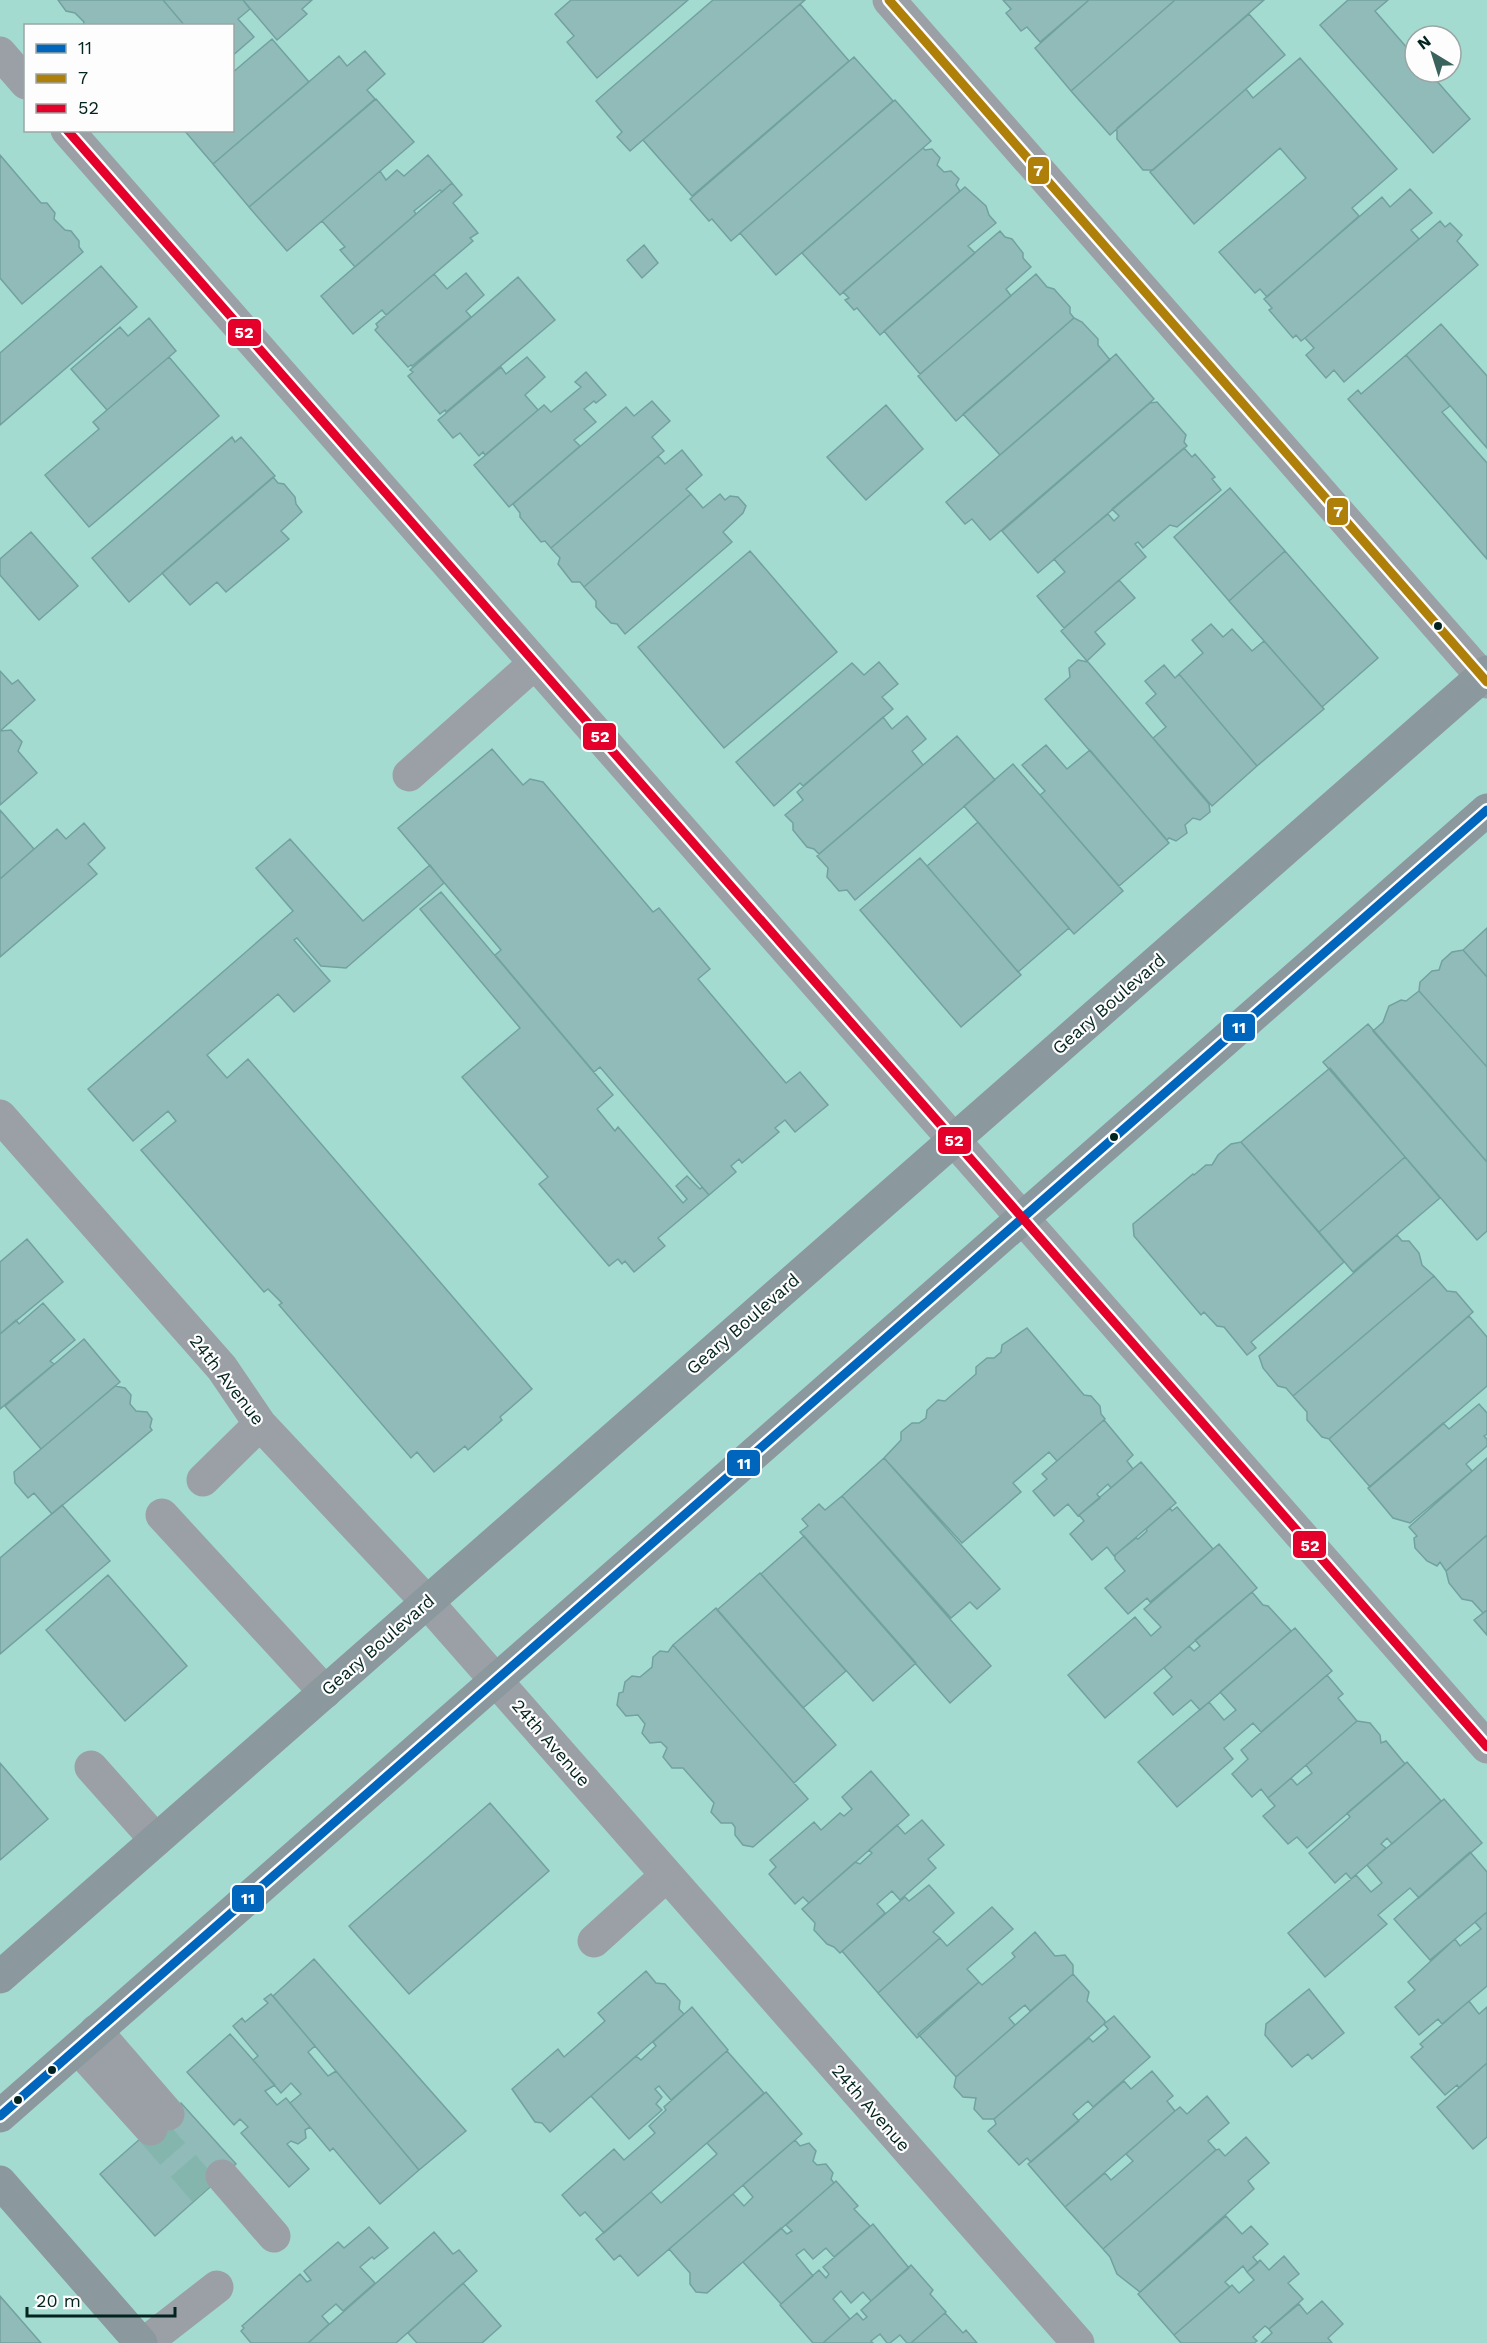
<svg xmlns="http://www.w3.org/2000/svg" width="1487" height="2343" font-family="'Work Sans',sans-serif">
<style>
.building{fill:#90bbb8;stroke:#72a29f;stroke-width:1.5}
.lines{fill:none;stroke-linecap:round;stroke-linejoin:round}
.minor-tunnel{stroke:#84b6ad;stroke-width:33;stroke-dasharray:33 16;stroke-linecap:butt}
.minor{stroke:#9ba0a6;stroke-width:33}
.major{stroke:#8b989e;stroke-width:33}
.bus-1-casing{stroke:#fdfdfd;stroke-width:14}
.bus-2-casing{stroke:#fdfdfd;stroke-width:14}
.bus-3-casing{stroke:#fdfdfd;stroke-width:14}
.bus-1{stroke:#0065bd;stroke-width:9}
.bus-2{stroke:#ae7f09;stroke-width:9}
.bus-3{stroke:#e4002b;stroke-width:9}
.bus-dot{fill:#02231e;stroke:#fdfdfd;stroke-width:2}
.labels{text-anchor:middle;stroke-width:4.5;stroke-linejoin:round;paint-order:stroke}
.street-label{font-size:18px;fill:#02231e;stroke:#fdfdfd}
.line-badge{stroke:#fdfdfd;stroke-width:2}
.badge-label{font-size:16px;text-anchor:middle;font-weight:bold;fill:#fff}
</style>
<rect width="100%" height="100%" fill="#a4dbd1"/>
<path class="building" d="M58,0H163L185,26H83L84,22L75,13L66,11Z
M163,0H243L250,9L238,19L254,37L232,56V26H185Z
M243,0H312L302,9L307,14L277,40Z
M571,0H688L597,78L567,42L574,36L555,14Z
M713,0H805L630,151L617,137L622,132L596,101Z
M1003,0H1089L1040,42L1027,27L1021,31L1006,13L1011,9Z
M1089,0H1175L1071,91L1035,48Z
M1175,0H1264L1110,135L1071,91Z
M1348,0H1388L1375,11L1415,57V72H1429L1470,119L1433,153L1320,25Z
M800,4L849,61L692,196L643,140Z
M1249,14L1285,55L1153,170H1143L1117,139V128Z
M272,39L309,82L213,164L184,130H232V73Z
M365,51L385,74L367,90L375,99L249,207L213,164L339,56L347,66Z
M854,57L893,101L731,241L712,219L709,221L690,199Z
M1300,58L1397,169L1352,208L1359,216L1267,297L1260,289L1255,293L1219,252L1306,178L1280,148L1194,224L1150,172L1246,89L1253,98Z
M376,99L414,142L287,251L249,207Z
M895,100L931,141L776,275L740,233Z
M923,148L925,150L932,149L940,158L937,165L944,172L951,171L959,179L956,185L960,191L840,295L802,253Z
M0,155L41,203H47L55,213L54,219L65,230L71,231L79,241V247L83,252L22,304L0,278Z
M428,155L452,183L442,192L440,190L414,211L416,214L355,267L340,250L345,247L322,221L380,171L386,180L397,170L404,176Z
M452,183L462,195L453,203L478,233L470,238L473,241L386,315L382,310L353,334L321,296Z
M965,187L986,206L989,215L996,223L968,246L975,253L880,335L857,308L854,310L845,300L849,298L843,292Z
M1410,189L1432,213L1411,230L1419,239L1305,338L1301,341L1296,335L1293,338L1269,310L1272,308L1264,299L1382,197L1390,207Z
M1440,221L1445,227L1450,223L1462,235L1457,241L1478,265L1344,382L1334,370L1326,378L1306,355L1314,348L1305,338Z
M1000,231L1005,237L1012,239L1023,253V258L1031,267L1006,289L1011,296L920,374L884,331Z
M644,245L658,263L642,278L627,260Z
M101,266L137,307L0,425V353Z
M466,273L484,295L466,311L471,317L412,366L411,365L408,367L375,330L378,327L376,324L434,274L447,289Z
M1036,274L1047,287L1054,289L1070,307V313L1074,318L956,421L918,376Z
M518,277L555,320L446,412L445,410L440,414L408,376L413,372L410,370Z
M149,318L176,351L107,410L71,369L120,327L128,336Z
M1074,318L1082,322L1098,339V345L1110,360L1000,455L963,414Z
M1441,324L1487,376V448L1406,355Z
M1116,354L1154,399L990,540L972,519L965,524L946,502Z
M1406,355L1450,406L1442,412L1487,463V559L1348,399L1358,390L1361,394Z
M169,357L219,416L89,527L45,475L99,429L93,422Z
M527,357L545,377L525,395L538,410L485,455L483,452L479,456L460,433L453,438L438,420L501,367L506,374Z
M586,372L606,395L596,403L594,401L584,409L596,422L574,440L580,446L509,507L474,465L544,405L551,412L581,387L575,382Z
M652,401L670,421L652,437L664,451L551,548L545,541L541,542L520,517V513L513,504L626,407L634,416Z
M1157,402L1186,435L1184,442L1187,446L1038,573L1002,531L1150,403Z
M886,405L923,449L866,500L827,457Z
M232,437L235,442L241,437L275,476L129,602L92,558Z
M1184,448L1192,457L1195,454L1215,477L1212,479L1221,490L1177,527L1170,525L1143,548L1138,542L1135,544L1146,557L1064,628L1037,596L1065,572L1054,559L1108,514L1114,521L1119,516L1112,509Z
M682,450L702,475L686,489L691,494L584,587L580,582H572L558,564L560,558L551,548L658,456L665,464Z
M273,477L278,483L284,484L295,497L296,504L302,512L281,531L289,539L226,592L217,582L190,605L162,573Z
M1230,488L1285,551L1229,601L1174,537Z
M691,494L703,508L720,494L725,500L730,496L738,497L746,506L743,513L723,532L732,542L625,634L617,624L611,623L596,607V601L584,587Z
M31,532L78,586L39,620L0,575V559Z
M750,551L837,652L724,748L638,647Z
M1285,551L1378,658L1322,707L1229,601Z
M1119,580L1135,598L1095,632L1105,644L1087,661L1061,631Z
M1211,624L1223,637L1232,629L1252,651L1264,641L1324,709L1257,766L1179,674L1203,653L1192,640Z
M1078,660L1088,662L1209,804L1210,812L1200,820L1193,818L1185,825L1187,833L1176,841L1169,838L1167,840L1045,699L1070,677L1069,668Z
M879,662L898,684L882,697L893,709L803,786L800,783L774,806L736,762L852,663L864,675Z
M1164,665L1175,678L1179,674L1257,766L1212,806L1153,738L1166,727L1146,703L1156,694L1145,681Z
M0,671L12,684L18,680L35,700L0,731Z
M907,716L926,739L912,751L923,765L819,854L814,849L807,847L793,830V823L785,815L803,800L797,792L883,717L892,729Z
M11,730L22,742L18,751L37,773L0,805V731Z
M957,736L995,780L855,900L847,890L839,891L827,877L828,868L817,856Z
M1046,745L1067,769L1090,750L1169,843L1119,886L1040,795L1045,791L1022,765Z
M492,749L523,785L530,779L543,782L653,912L659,908L710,969L698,979L786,1083L800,1072L828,1105L795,1132L785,1120L775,1128L779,1132L761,1147L742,1163L739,1159L731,1166L736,1172L709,1195L600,1067L594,1072L495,955L501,950L398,828Z
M1013,764L1123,891L1074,934L964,806Z
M0,810L34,849L0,879Z
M978,822L1069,928L1018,972L927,866Z
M84,823L105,848L88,864L97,874L0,957V879L57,829L66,839Z
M290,839L363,921L430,865L444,883L346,968L321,966L297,938L294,940L330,981L294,1012L278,994L207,1055L227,1078L248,1059L532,1389L500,1417L502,1420L468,1450L465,1446L434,1472L417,1452L411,1458L279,1305L282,1303L268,1289L264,1292L141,1150L176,1121L168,1111L133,1141L88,1089L293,911L256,868Z
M920,858L1021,975L961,1027L860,910Z
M441,892L613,1095L597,1109L615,1131L618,1127L683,1203L687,1199L676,1186L687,1176L700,1189L702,1187L709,1195L658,1238L665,1246L634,1272L625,1261L622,1264L618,1259L609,1266L539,1184L548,1177L462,1077L520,1028L420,909Z
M1487,928V977L1463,950Z
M1463,950L1487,977V1067L1419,991L1420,982L1432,971L1439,970L1442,961L1452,952Z
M1419,991L1487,1067V1162L1373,1031L1383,1022L1389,1006L1401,1000L1406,1001Z
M1368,1024L1487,1162V1231L1477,1240L1323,1062Z
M1330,1068L1405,1157L1319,1232L1241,1142Z
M1241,1142L1344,1262L1251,1342L1256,1348L1247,1355L1224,1327L1217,1326L1204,1312L1201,1315L1134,1236L1133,1224L1193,1174L1194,1175L1206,1165H1212L1218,1155L1231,1144Z
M1405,1157L1440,1198L1353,1272L1319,1232Z
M1397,1235L1402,1241H1409L1419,1253L1422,1265L1434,1276L1293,1396L1286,1388L1278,1386L1263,1368L1259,1356Z
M27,1239L63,1282L0,1334V1262Z
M1434,1276L1447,1291L1456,1292L1473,1312L1329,1439L1322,1437L1307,1420V1412L1293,1396Z
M43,1303L75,1340L50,1361L54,1364L0,1409V1334L16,1320L19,1324Z
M1469,1316L1487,1337V1386L1370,1487L1329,1439Z
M1027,1328L1084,1395L1091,1396L1100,1406L1101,1414L1105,1419L1057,1461L1049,1452L1013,1483L1021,1492L962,1543L884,1458L901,1440V1432L912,1423H919L926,1418L927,1410L938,1400L945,1401L976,1374V1367L987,1358H994L1001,1352L1002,1345Z
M84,1339L120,1382L41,1449L5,1406Z
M115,1386L125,1388L131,1395L130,1404L136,1411L147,1412L152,1419L150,1427L152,1430L52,1514L34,1493L28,1498L15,1483L14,1472Z
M1479,1404L1487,1413V1434L1484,1436L1487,1439V1446L1466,1464L1472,1471L1410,1523L1393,1518L1368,1488L1443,1423L1449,1429Z
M1104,1420L1133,1455L1127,1461L1133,1469L1111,1488L1108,1484L1097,1494L1100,1498L1078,1516L1068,1504L1054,1516L1033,1491L1047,1479L1042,1474Z
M884,1458L1000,1589L977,1609L970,1602L951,1618L842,1496Z
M1487,1458V1535L1446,1571L1440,1562L1437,1566L1427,1561L1415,1548L1414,1538L1417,1536L1409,1527Z
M1141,1462L1176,1503L1114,1556L1107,1547L1092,1560L1070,1534L1084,1521L1079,1515Z
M842,1496L991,1666L950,1703L800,1532L808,1526L802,1519L819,1504L825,1510Z
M62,1505L110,1561L0,1654V1558Z
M1177,1507L1213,1549L1150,1602L1147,1598L1128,1614L1105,1588L1125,1571L1115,1559V1555L1136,1538L1138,1539L1147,1531L1146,1529L1170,1508L1172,1511Z
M1487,1535V1610L1483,1613L1472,1601L1462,1599L1449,1583L1446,1571Z
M804,1536L916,1663L873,1701L761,1574Z
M1219,1544L1257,1588L1105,1718L1068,1675L1135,1617L1151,1636L1161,1627L1144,1609Z
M760,1573L846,1671L803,1708L717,1610Z
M108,1575L187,1666L125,1721L46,1630Z
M1252,1592L1263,1605L1268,1606L1291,1631L1200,1710L1191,1700L1173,1715L1154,1693L1172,1677L1164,1668L1189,1646L1194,1651L1200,1646L1195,1640Z
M716,1608L836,1745L794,1783L673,1645Z
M1487,1610V1635L1474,1620Z
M1295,1628L1332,1671L1261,1732L1253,1723L1224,1748L1233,1759L1177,1807L1138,1762L1209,1702L1224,1720L1236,1710L1220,1692Z
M673,1645L808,1799L753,1847L743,1845L735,1835V1827L732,1823H721L711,1812L714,1803L683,1768H672L663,1757L667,1748L661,1742L650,1743L642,1733L645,1724L638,1715L626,1716L617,1705L619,1693L623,1692L625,1682L632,1676L640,1677L652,1667L653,1657L660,1651L668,1652Z
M1327,1675L1343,1694L1338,1698L1357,1721L1268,1798L1261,1789L1252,1797L1232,1774L1248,1759L1241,1750Z
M1357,1721L1370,1723L1380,1735L1381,1743L1386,1741L1405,1764L1307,1848L1297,1837L1288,1844L1263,1816L1275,1806L1268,1798L1291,1778L1297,1785L1312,1773L1306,1765Z
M1407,1762L1441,1801L1392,1844L1387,1838L1381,1844L1386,1848L1351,1879L1346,1873L1335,1883L1309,1853L1350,1817L1347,1813Z
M0,1763L48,1819L0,1860Z
M871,1771L909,1815L809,1903L803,1897L795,1904L769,1874L776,1867L770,1860L814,1822L821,1830L840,1813L844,1816L852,1809L842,1797Z
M1444,1799L1482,1843L1419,1898L1410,1888L1378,1915L1387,1924L1325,1977L1288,1933L1356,1875L1371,1892L1382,1883L1367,1865Z
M490,1803L549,1871L409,1994L349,1926Z
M922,1820L944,1845L928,1859L936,1868L900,1900L892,1891L877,1904L885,1913L840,1953L834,1947L827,1944L814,1930L815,1923L802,1909L855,1862L860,1864L872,1853L869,1850L897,1825L905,1834Z
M1470,1852L1487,1872V1912L1430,1960L1394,1919Z
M929,1885L954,1913L933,1932L940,1938L878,1993L842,1951L905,1897L909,1901Z
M992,1907L1013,1929L967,1969L979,1982L917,2038L878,1993L940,1938L947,1946Z
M1487,1912V1986L1442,2024L1438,2019L1419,2035L1395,2007L1415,1990L1408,1982L1455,1939L1460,1946L1481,1929L1475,1922Z
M1035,1932L1055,1956L1065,1955L1073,1965V1974L1030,2011L1025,2005L1009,2018L1015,2025L956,2077L918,2034L979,1982L982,1985L1015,1957L1012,1953Z
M314,1959L466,2131L419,2170L273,1996Z
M646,1971L656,1983L665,1984L680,2001L679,2009L684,2014L550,2132L542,2123L535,2122L512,2089L558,2049L564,2057L605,2021L598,2013Z
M1073,1974L1089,1992L1087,2001L1105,2021L1104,2024L994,2119H983L974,2109L976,2098L963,2097L954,2087L956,2077Z
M1309,1989L1344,2033L1312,2059L1308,2054L1292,2067L1265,2035L1266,2024Z
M271,1994L315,2046L308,2052L328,2076L336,2071L419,2170L380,2204L333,2148L330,2151L290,2103L301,2094L291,2083L281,2093L253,2060L258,2056L233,2026L242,2018L245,2022L268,2003L264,1999Z
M1469,2001L1479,2014L1487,2007V2063L1459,2088L1457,2085L1445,2095L1411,2057L1423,2047L1420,2044Z
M692,2007L728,2050L671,2100L659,2086L655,2089L662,2097L656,2104L662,2110L629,2139L591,2096L636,2056L641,2060L656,2046L653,2042Z
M1114,2016L1150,2057L1093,2107L1088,2101L1073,2114L1079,2121L1031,2162L1027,2158L1019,2165L988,2131L996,2124L994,2119L1089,2038L1093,2042L1108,2029L1104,2024Z
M230,2034L275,2085L265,2091L277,2105L286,2098L310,2127L305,2130L306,2138L298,2144L291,2141L287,2144L309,2169L289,2187L241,2133L248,2127L240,2119L234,2125L187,2072Z
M727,2051L764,2093L604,2233L585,2212L580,2216L562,2195L614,2149L624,2160L655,2133L649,2126L666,2110L664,2107Z
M1487,2063V2137L1473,2149L1437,2107Z
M1152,2071L1173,2096L1167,2101L1175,2111L1065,2207L1028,2164L1124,2081L1131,2089Z
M766,2092L802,2134L638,2276L620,2255L614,2260L596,2239L651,2192L661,2203L717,2154L707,2143Z
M1207,2096L1229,2123L1208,2141L1216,2150L1103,2249L1065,2207L1105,2173L1111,2180L1133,2161L1126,2154L1175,2111L1180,2107L1187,2114Z
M181,2103L236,2164L155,2236L100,2174Z
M1246,2137L1269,2163L1248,2181L1254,2189L1140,2292L1117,2274L1110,2257L1103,2249L1216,2150L1219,2149L1225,2156Z
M795,2140L800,2146L809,2143L816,2151L813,2161L817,2165L826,2164L833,2173L831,2179L834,2183L707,2293L696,2292L690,2284V2273L669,2249L733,2194L744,2206L753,2197L743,2185Z
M836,2181L858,2206L854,2209L870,2226L834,2257L826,2248L813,2259L804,2249L796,2255L813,2276L781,2304L743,2262L781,2228L787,2234L792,2231L786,2225Z
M1226,2216L1242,2234L1251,2226L1268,2244L1253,2257L1258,2263L1247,2272L1243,2266L1225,2282L1230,2287L1174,2335L1138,2294Z
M873,2224L909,2268L871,2301L863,2292L851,2303L841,2291L833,2299L850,2319L823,2343H813L780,2305L819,2270L826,2278L829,2274L823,2267Z
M369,2227L388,2248L374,2259L372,2257L360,2267L375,2283L343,2311L336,2304L322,2316L329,2324L308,2343H251L241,2331L244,2328L242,2326L300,2274L307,2282L311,2280L304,2271L338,2242L344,2248Z
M434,2232L453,2254L459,2250L477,2271L396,2343H308Z
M1284,2256L1299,2274L1288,2283L1303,2299L1269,2329L1265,2326L1253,2337L1257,2341L1254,2343H1181L1174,2335L1232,2285L1239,2293L1254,2280L1247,2272L1260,2260L1269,2270Z
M911,2265L933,2290L930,2294L946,2312L911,2343H907L900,2335L890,2343H887L880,2334L871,2341L873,2343H823L857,2313L863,2320L867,2317L861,2310Z
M463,2283L501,2326L482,2343H417L408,2333Z
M0,2296L41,2343H0Z
M1322,2301L1343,2324L1328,2338L1332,2343H1261L1272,2333L1269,2329L1299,2304L1307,2314Z
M945,2313L963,2333L966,2330L977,2343H911Z"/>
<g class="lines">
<path class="minor-tunnel" d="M151,2129L205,2191"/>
<path class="minor" d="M889,0L1487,682
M0,53L26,83
M67,130L1487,1747
M409,775L535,663
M0,1116L222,1368L260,1424L427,1602L1078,2343
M203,1480L260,1424
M162,1515L325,1692
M91,1767L156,1840
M594,1941L667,1875
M96,2031L168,2114
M78,2048L151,2129
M222,2176L274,2236
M145,2343L217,2287"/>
<path class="major" d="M0,1977L1487,672
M0,2116L1487,810
M0,2182L141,2343"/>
<defs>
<path id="bus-1" d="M0,2116L1487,810"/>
<path id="bus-2" d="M889,0L1487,682"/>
<path id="bus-3" d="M67,130L1487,1747"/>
</defs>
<use href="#bus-1" class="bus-1-casing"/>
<use href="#bus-2" class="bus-2-casing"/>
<use href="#bus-3" class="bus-3-casing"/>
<use href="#bus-1" class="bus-1"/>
<use href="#bus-2" class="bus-2"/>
<use href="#bus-3" class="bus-3"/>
</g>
<g class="bus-dot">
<circle cx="1438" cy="626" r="5"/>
<circle cx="1114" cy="1137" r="5"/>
<circle cx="52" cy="2070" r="5"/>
<circle cx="18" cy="2100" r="5"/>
</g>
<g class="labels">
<g class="street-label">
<text transform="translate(1109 1004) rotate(-41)" y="6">Geary Boulevard</text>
<text transform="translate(743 1324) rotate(-41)" y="6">Geary Boulevard</text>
<text transform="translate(227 1380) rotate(52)" y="6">24th Avenue</text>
<text transform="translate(378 1645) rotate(-41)" y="6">Geary Boulevard</text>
<text transform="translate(551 1743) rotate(49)" y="6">24th Avenue</text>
<text transform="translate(871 2108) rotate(49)" y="6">24th Avenue</text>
</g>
</g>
<g class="line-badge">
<rect x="1027" y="156" width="23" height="29" rx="6" fill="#ae7f09"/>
<rect x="227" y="318" width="35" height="29" rx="6" fill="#e4002b"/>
<rect x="1326" y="497" width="23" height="29" rx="6" fill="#ae7f09"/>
<rect x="582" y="722" width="35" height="29" rx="6" fill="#e4002b"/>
<rect x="1222" y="1013" width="34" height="29" rx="6" fill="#0065bd"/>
<rect x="937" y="1126" width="35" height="29" rx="6" fill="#e4002b"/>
<rect x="726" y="1449" width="35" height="28" rx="6" fill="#0065bd"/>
<rect x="1292" y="1530" width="35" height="29" rx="6" fill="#e4002b"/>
<rect x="231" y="1884" width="34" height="29" rx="6" fill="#0065bd"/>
</g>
<g class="badge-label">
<text x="1038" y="176">7</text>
<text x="244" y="338">52</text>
<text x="1338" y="517">7</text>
<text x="600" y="742">52</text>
<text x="1239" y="1033">11</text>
<text x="954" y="1146">52</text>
<text x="744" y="1469">11</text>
<text x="1310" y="1551">52</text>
<text x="248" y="1904">11</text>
</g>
<rect x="24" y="24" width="210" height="108" fill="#fdfdfd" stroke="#99a6a4" stroke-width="1.5"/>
<rect x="36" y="44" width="30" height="9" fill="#0065bd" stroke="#99a6a4" stroke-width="1.5"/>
<text x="78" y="54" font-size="18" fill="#02231e">11</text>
<rect x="36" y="74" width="30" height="9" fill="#ae7f09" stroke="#99a6a4" stroke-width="1.5"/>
<text x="78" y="84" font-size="18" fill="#02231e">7</text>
<rect x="36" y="104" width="30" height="9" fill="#e4002b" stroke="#99a6a4" stroke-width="1.5"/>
<text x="78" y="114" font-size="18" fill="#02231e">52</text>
<g transform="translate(1433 54) rotate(322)"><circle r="28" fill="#fdfdfd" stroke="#99a6a4" stroke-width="1.5"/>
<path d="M0-4.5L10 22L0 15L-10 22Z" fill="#3b635d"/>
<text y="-9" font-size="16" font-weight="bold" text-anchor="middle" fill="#02231e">N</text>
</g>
<path d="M27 2307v9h148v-9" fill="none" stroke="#02231e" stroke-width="3"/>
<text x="36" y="2307" font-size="18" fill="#02231e" stroke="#fdfdfd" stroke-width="4.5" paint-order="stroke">20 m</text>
</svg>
